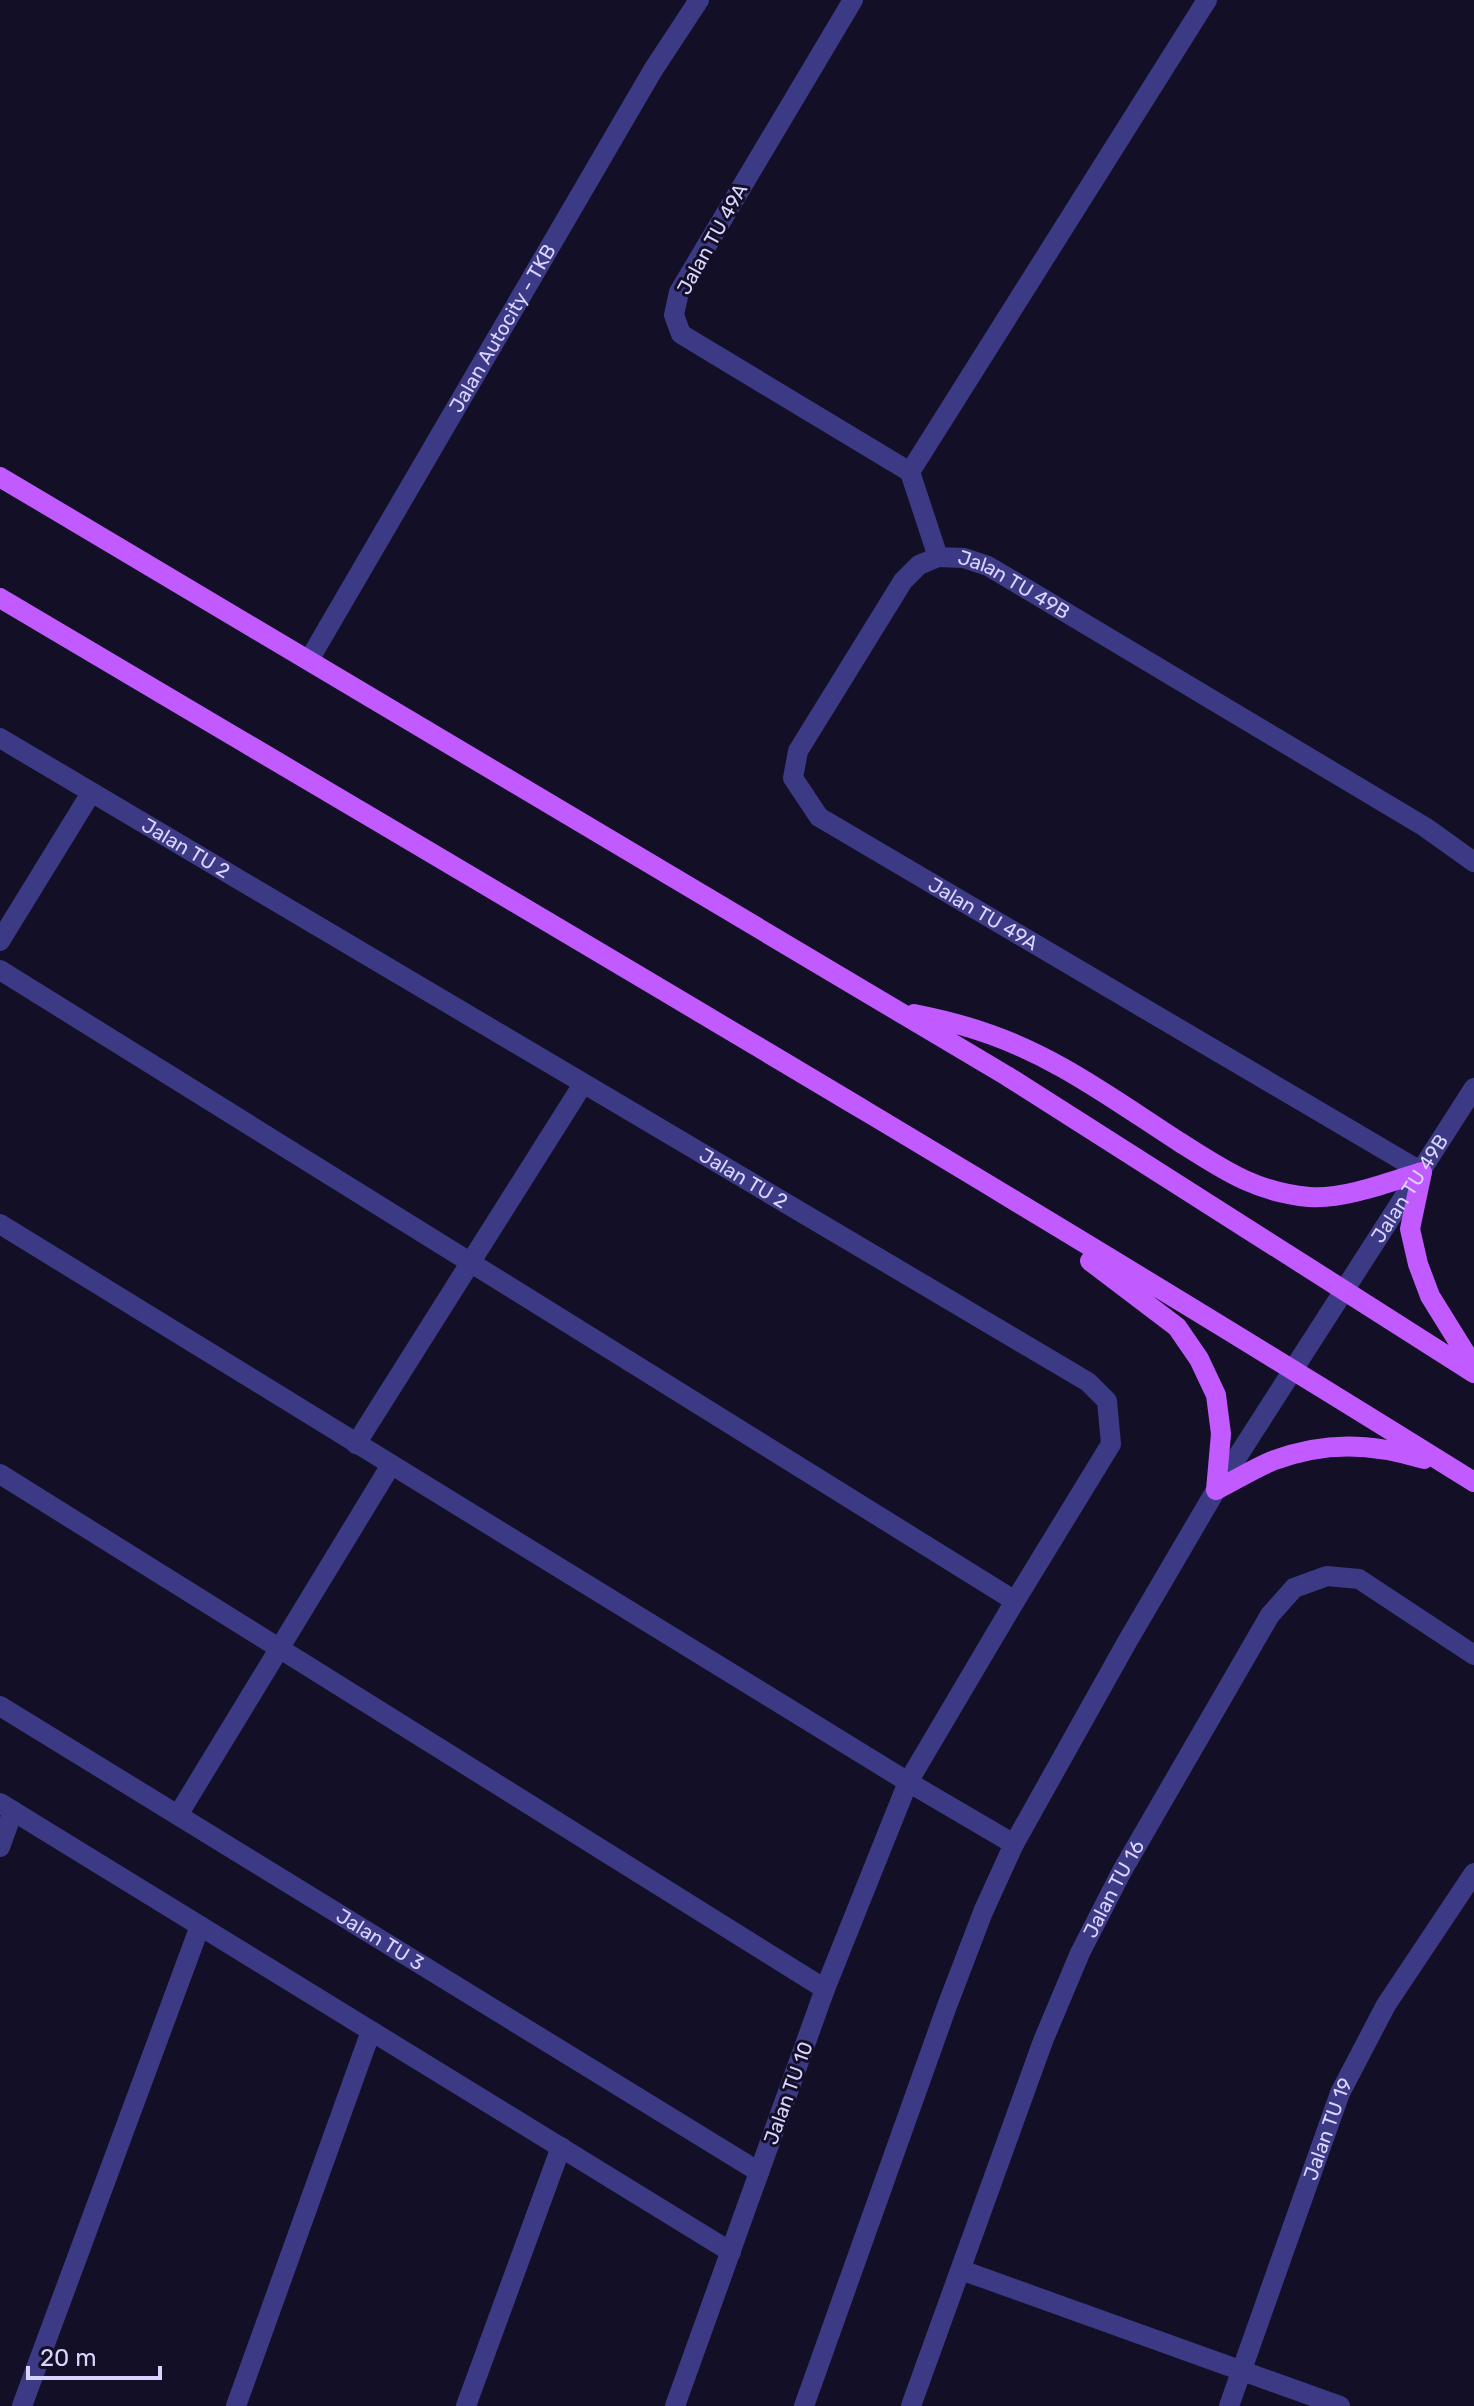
<svg xmlns="http://www.w3.org/2000/svg" width="1474" height="2406" font-family="Rubik,sans-serif">
<style>
.lines{fill:none;stroke-linecap:round;stroke-linejoin:round}
.minor{stroke:#3d3a85;stroke-width:20}
.major{stroke:#c25bff;stroke-width:20}
.labels{text-anchor:middle;stroke-width:6;stroke-linejoin:round;paint-order:stroke}
.street-label{font-size:20px;fill:#d9d4ff;stroke:#130f26}
</style>
<rect width="100%" height="100%" fill="#130f26"/>
<g class="lines">
<g class="minor">
<path d="M853,0L679,292L674,315L681,334L910,472"/>
<path id="s1" d="M910,472L938,557L964,558L988,566L1425,827L1474,862"/>
<path d="M910,472L1207,0"/>
<path id="s2" d="M938,557L919,565L903,581L798,751L793,778L819,817L1422,1172"/>
<path id="s3" d="M309,660L653,70L699,0"/>
<path id="s4" d="M0,738L1088,1382L1107,1401L1111,1444L1015,1601L908,1782L825,1989L675,2406"/>
<path d="M0,941L91,793"/>
<path d="M0,970L1015,1601"/>
<path d="M0,1224L908,1782L1014,1844"/>
<path d="M356,1444L583,1084"/>
<path d="M0,1474L825,1989"/>
<path id="s5" d="M0,1706L759,2172"/>
<path d="M0,1803L731,2252"/>
<path d="M178,1815L391,1465"/>
<path d="M0,1847L13,1811"/>
<path d="M961,2270L1340,2406"/>
<path d="M22,2406L200,1926"/>
<path d="M236,2406L371,2031"/>
<path d="M466,2406L561,2147"/>
<path id="s6" d="M804,2406L947,2006L983,1912L1014,1844L1127,1642L1216,1490L1474,1088"/>
<path id="s7" d="M911,2406L1043,2041L1080,1953L1122,1871L1270,1615L1294,1588L1327,1576L1359,1579L1474,1655"/>
<path id="s8" d="M1229,2406L1340,2093L1386,2005L1474,1873"/>
</g>
<path class="major" d="M0,477L1007,1076L1474,1373
M0,598C493,890 988,1179 1474,1482
M914,1014C970,1025 1013,1040 1063,1068C1104,1091 1142,1118 1181,1143C1225,1171 1256,1192 1309,1197C1342,1200 1390,1182 1422,1172L1410,1229L1418,1264L1430,1296L1474,1367
M1090,1261L1177,1327L1199,1359L1216,1395L1221,1434L1216,1490
M1216,1490C1234,1481 1253,1469 1272,1461C1325,1441 1371,1443 1424,1459"/>
</g>
<g class="labels">
<g class="street-label">
<text transform="translate(712 239) rotate(-61)" y="7">Jalan TU 49A</text>
<text dy="7" stroke="none"><textPath href="#s3" startOffset="384">Jalan Autocity - TKB</textPath></text>
<text dy="7" stroke="none"><textPath href="#s1" startOffset="172">Jalan TU 49B</textPath></text>
<text dy="7" stroke="none"><textPath href="#s4" startOffset="216">Jalan TU 2</textPath></text>
<text dy="7" stroke="none"><textPath href="#s2" startOffset="508">Jalan TU 49A</textPath></text>
<text dy="7" stroke="none"><textPath href="#s4" startOffset="864">Jalan TU 2</textPath></text>
<text dy="7" stroke="none"><textPath href="#s6" startOffset="1366">Jalan TU 49B</textPath></text>
<text dy="7" stroke="none"><textPath href="#s7" startOffset="556">Jalan TU 16</textPath></text>
<text dy="7" stroke="none"><textPath href="#s5" startOffset="446">Jalan TU 3</textPath></text>
<text transform="translate(788 2093) rotate(-70)" y="7">Jalan TU 10</text>
<text dy="7" stroke="none"><textPath href="#s8" startOffset="294">Jalan TU 19</textPath></text>
</g>
</g>
<path d="M28 2366v12h132v-12" fill="none" stroke="#d9d4ff" stroke-width="4"/>
<text x="40" y="2366" font-size="24" fill="#d9d4ff" stroke="#130f26" stroke-width="6" paint-order="stroke">20 m</text>
</svg>
